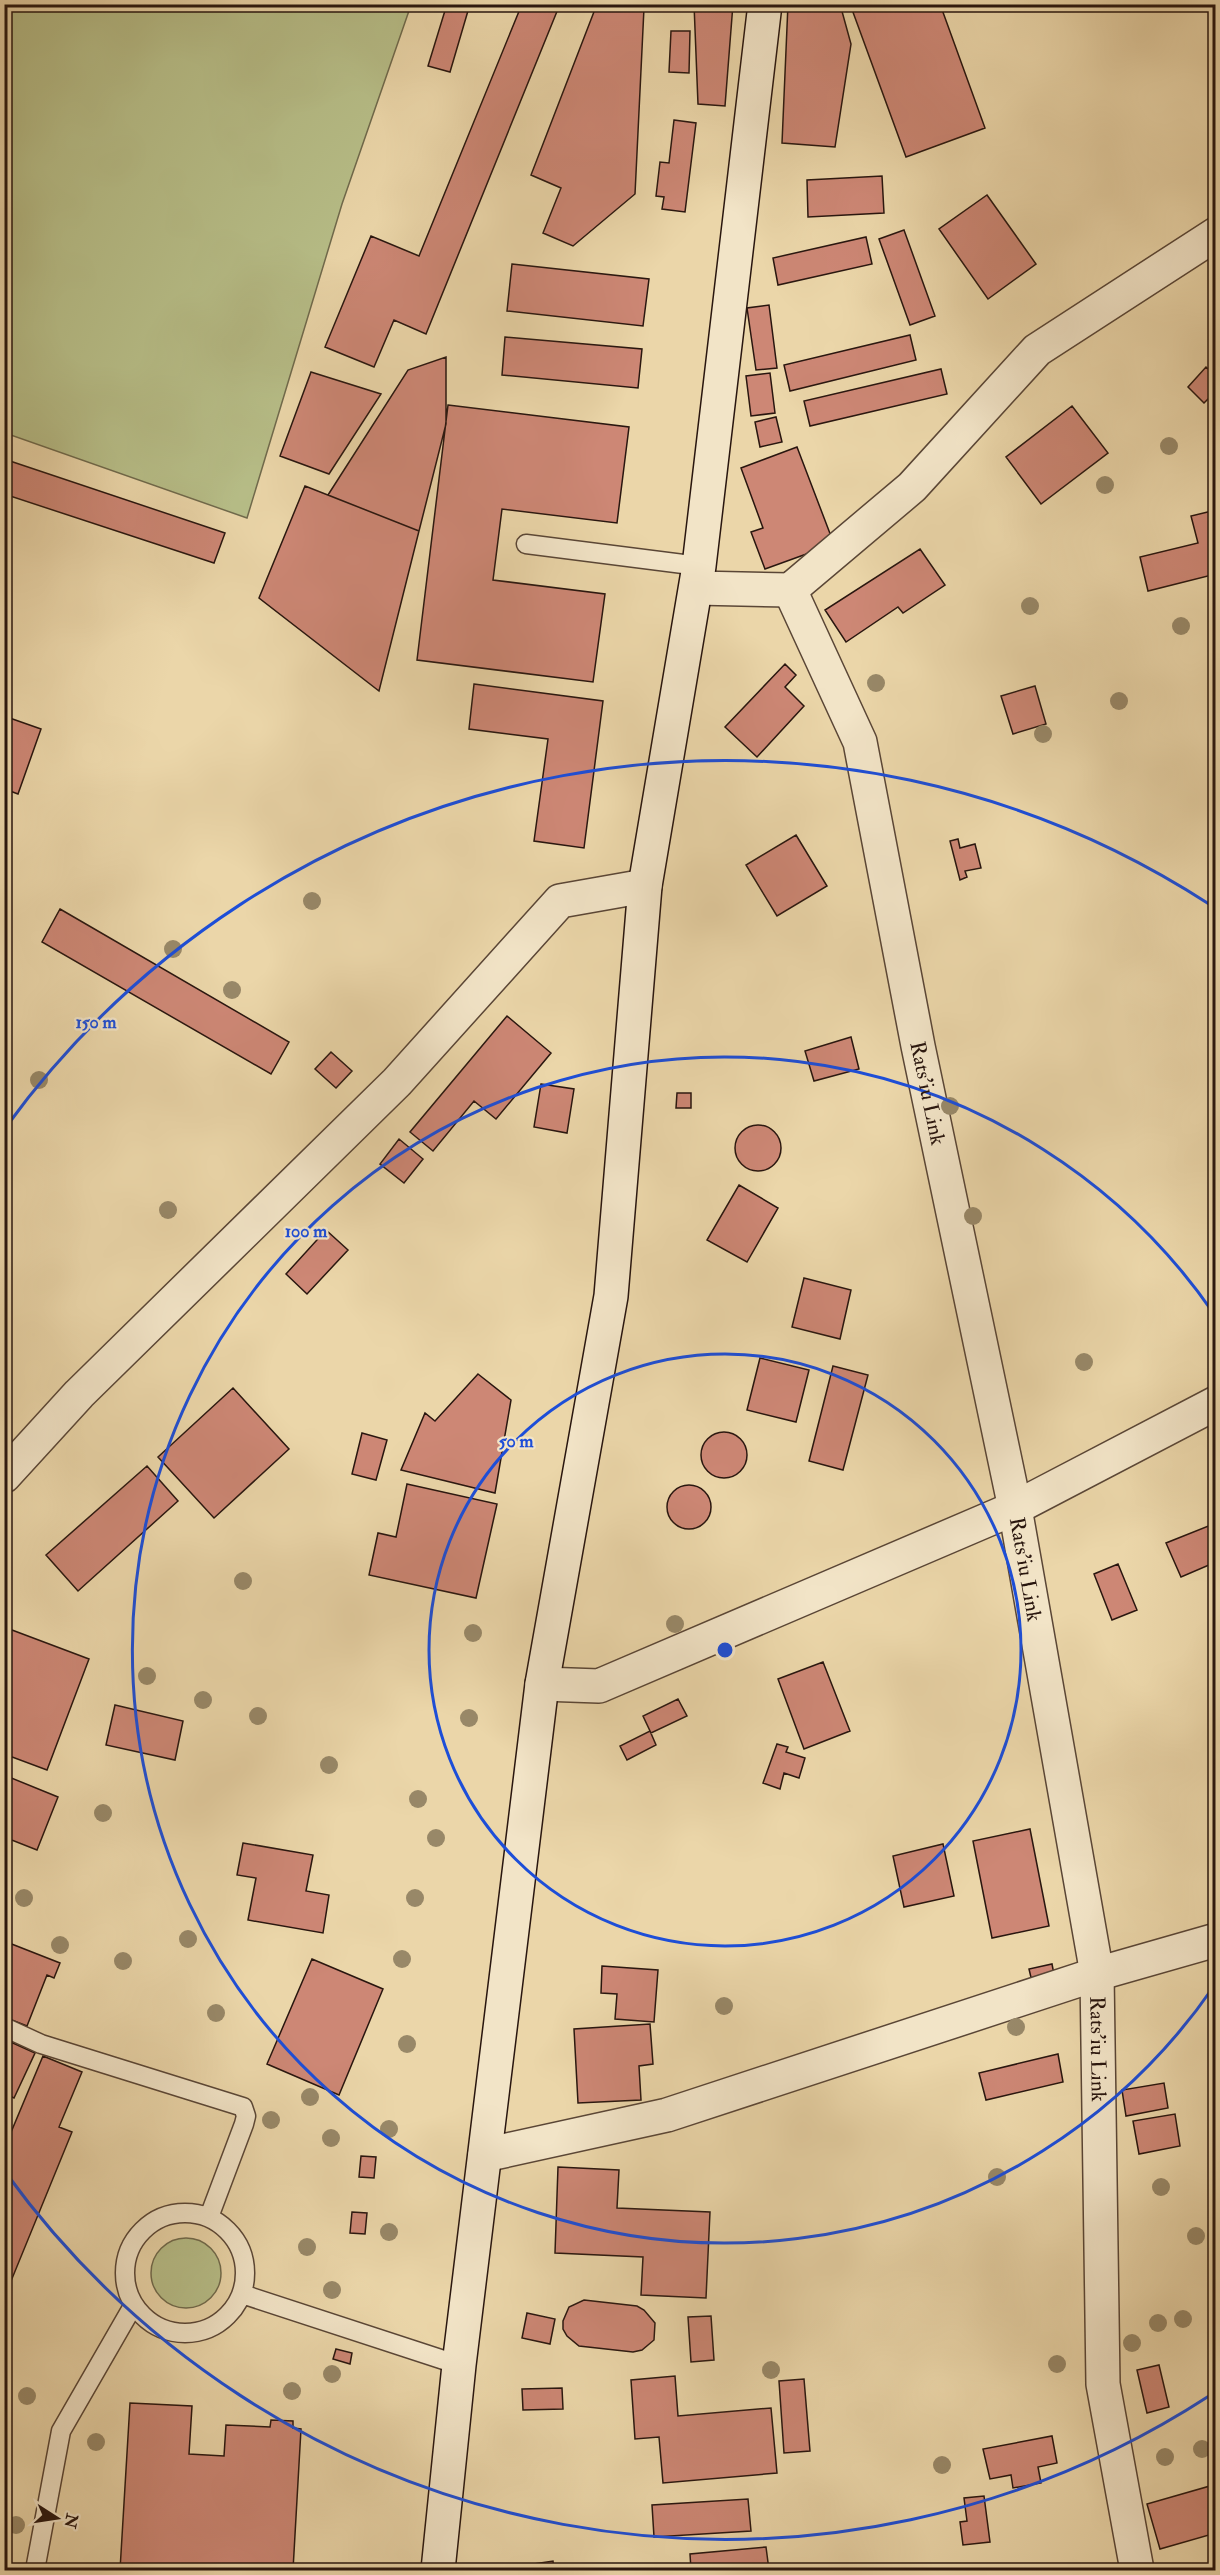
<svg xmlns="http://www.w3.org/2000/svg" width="1220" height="2575" font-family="'IM FELL Double Pica',serif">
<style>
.green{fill:#b7be88;stroke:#706a4c;stroke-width:1.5}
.building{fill:#cd8775;stroke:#29160f;stroke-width:1.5}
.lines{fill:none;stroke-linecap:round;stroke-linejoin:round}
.service-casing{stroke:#5a4636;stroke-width:21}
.minor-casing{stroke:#5a4636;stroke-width:36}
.secondary-casing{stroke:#29160f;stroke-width:36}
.service{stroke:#f2e4c7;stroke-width:18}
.minor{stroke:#f2e4c7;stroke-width:33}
.secondary{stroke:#f2e4c7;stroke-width:33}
.tree{fill:#988868}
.ring{fill:none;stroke:#1d4ed8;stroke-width:3}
.labels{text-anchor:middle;stroke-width:4.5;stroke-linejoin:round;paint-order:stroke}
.street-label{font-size:21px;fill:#29160f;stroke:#f2e4c7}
.centre{fill:#1d4ed8;stroke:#f2e4c7;stroke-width:3}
.ring-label{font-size:18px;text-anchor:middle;font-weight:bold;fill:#1d4ed8;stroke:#f2e4c7;stroke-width:4.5;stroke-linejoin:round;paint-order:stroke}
</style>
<rect width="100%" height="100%" fill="#ebd6a9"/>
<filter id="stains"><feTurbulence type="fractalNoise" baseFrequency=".00333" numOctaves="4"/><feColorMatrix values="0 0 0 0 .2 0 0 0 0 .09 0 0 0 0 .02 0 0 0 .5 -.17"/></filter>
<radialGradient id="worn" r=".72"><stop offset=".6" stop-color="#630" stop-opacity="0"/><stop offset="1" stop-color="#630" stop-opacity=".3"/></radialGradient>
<path class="green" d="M5,4L411,5L342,204L247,518L5,433Z
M151 2273a35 35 0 1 1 70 0a35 35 0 1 1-70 0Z"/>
<path class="building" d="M447,4H470L450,72L428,66Z
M522,4H560L426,334L394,320L374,367L325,347L371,236L419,256Z
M597,4H632L644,8L635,194L573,246L543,233L561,188L531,175Z
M694,4H733L725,106L698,104Z
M788,4H840L851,44L835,147L782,143Z
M850,4H940L985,128L906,157Z
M671,31H690L689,73L669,72Z
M674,120L696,123L685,212L662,209L664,197L656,196L660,162L669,163Z
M882,176L884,213L808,217L807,180Z
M987,195L1036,264L988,299L939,229Z
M904,230L935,316L910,325L879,239Z
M866,237L872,264L778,285L773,258Z
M512,264L649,279L643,326L507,311Z
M769,305L777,368L756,370L747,308Z
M910,335L916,360L790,391L784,365Z
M505,337L642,349L638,388L502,375Z
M446,357V424L419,531L328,495L408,370Z
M1206,367L1216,376V391L1204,403L1188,387Z
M941,369L947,394L810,426L804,401Z
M311,372L381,394L329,474L280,456Z
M770,373L775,413L751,416L746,376Z
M448,405L629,427L617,523L502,509L493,580L605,594L593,682L417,660Z
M1072,406L1108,453L1041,504L1006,457Z
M776,417L782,442L760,447L755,422Z
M797,447L834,544L765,569L751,532L763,528L741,468Z
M4,459L225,533L214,563L4,494Z
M305,486L419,531L379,691L259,598Z
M1216,510V574L1148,591L1140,557L1198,543L1191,516Z
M920,549L945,585L903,613L898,607L846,642L825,610Z
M785,664L796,675L785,687L804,706L757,757L725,727Z
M474,684L603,701L584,848L534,841L548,739L469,729Z
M1035,686L1046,724L1013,734L1001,696Z
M4,716L41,729L18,794L10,791L4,805Z
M796,835L827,886L777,916L746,865Z
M958,839L960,848L975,844L981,868L965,871L967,877L960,880L950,841Z
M60,909L289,1042L271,1074L42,942Z
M507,1016L551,1053L496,1119L474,1101L433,1151L410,1132Z
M851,1037L859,1069L814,1081L805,1051Z
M331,1052L352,1071L336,1088L315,1069Z
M541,1084L574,1089L567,1133L534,1127Z
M677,1093H691V1108H676Z
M735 1148a23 23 0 1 1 46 0a23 23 0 1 1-46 0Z
M399,1139L423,1159L404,1183L380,1164Z
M739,1185L778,1208L747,1262L707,1240Z
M326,1230L348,1250L307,1294L286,1274Z
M804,1278L851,1290L840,1339L792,1327Z
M760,1358L809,1370L796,1422L747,1410Z
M833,1366L868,1375L843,1470L809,1461Z
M478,1374L511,1400L495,1493L401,1470L425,1413L435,1421Z
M233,1388L289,1449L214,1518L158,1457Z
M701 1455a23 23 0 1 1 46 0a23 23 0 1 1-46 0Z
M362,1433L387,1440L376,1480L352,1474Z
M147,1466L178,1501L78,1591L46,1555Z
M407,1484L497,1504L476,1598L369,1575L378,1533L396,1537Z
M667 1507a22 22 0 1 1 44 0a22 22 0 1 1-44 0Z
M1216,1523V1562L1181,1577L1166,1543Z
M1118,1564L1137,1610L1112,1620L1094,1574Z
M4,1627L89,1659L47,1770L4,1754V1702L8,1693L4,1691Z
M823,1662L850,1731L804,1749L778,1679Z
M678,1699L687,1716L651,1733L643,1716Z
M115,1705L183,1721L175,1760L106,1745Z
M650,1731L656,1745L627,1760L620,1746Z
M777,1744L788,1747L786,1752L805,1758L799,1778L784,1773L780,1789L763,1783Z
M4,1775L58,1797L37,1850L4,1837Z
M1030,1829L1049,1926L992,1938L973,1841Z
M243,1843L313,1855L306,1891L329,1895L323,1933L248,1920L256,1878L237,1875Z
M943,1844L954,1896L904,1907L893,1856Z
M4,1941L60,1963L54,1978L47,1975L27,2026L4,2017Z
M312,1959L383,1989L339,2095L267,2064Z
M1052,1964L1056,1985L1034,1990L1029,1969Z
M602,1966L658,1970L654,2022L615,2019L617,1994L601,1993Z
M650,2024L653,2064L639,2066L641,2100L578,2103L574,2029Z
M4,2039L35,2053L14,2098L4,2093Z
M1058,2054L1063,2082L986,2100L979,2073Z
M43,2056L82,2072L59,2127L72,2132L9,2286L4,2285V2149Z
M1164,2083L1168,2108L1126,2116L1122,2090Z
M1175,2114L1180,2146L1139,2154L1133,2121Z
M361,2156L376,2157L374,2178L359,2177Z
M558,2167L619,2170L617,2208L710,2212L706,2298L641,2295L643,2257L555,2253Z
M352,2212L367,2213L365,2234L350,2233Z
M584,2300L637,2306L644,2310L655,2323L654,2340L642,2350L633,2352L579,2346L567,2336L563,2329V2321L569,2307Z
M527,2313L555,2319L550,2344L522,2338Z
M711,2316L714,2360L691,2362L688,2317Z
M336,2349L352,2353L350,2364L333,2359Z
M1159,2365L1169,2407L1147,2413L1137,2370Z
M675,2376L678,2416L771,2408L777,2473L663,2483L659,2437L635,2439L631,2380Z
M804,2379L810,2451L784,2453L779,2381Z
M562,2388L563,2409L523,2410L522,2389Z
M130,2403L192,2406L189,2454L224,2456L226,2425L270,2427L271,2420L293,2421V2428L301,2429L293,2570H120Z
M1052,2436L1057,2463L1038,2467L1041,2483L1013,2488L1011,2475L990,2479L983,2449Z
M1210,2486L1216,2496V2533L1160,2549L1147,2504Z
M984,2496L990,2542L963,2545L960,2522L967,2521L964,2498Z
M748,2499L751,2531L654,2537L652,2505Z
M766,2547L769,2570H691L690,2554Z
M553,2561L554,2570H493Z"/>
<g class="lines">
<defs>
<path id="service" d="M526,544L699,566
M4,2027L41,2044L243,2107L246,2116L244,2124L209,2217
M125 2273a60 60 0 1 1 120 0a60 60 0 1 1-120 0Z
M242,2294L459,2365
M35,2570L61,2431L133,2306"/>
<g id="minor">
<path d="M696,588L790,590L912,487L1037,350L1216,234"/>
<path id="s1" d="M790,590L860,742L918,1046L1015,1508L1097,1974L1103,2384L1137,2570"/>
<path d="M4,1476L79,1394L397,1082L560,901L645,886"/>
<path d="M542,1684L599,1686L1015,1508L1216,1403"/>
<path d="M485,2155L667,2115L1097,1974L1216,1940"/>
</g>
<path id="secondary" d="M438,2570L459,2365L542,1684L611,1296L645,886L699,566L765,4"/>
</defs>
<use href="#service" class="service-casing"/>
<use href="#minor" class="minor-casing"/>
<use href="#secondary" class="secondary-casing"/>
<use href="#service" class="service"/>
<use href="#minor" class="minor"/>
<use href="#secondary" class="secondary"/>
</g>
<g class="tree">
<circle cx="1169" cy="446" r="9"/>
<circle cx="1105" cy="485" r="9"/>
<circle cx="1030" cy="606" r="9"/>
<circle cx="1181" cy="626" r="9"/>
<circle cx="876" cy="683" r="9"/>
<circle cx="1119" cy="701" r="9"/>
<circle cx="1043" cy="734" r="9"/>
<circle cx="312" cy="901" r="9"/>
<circle cx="173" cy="949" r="9"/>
<circle cx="232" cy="990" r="9"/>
<circle cx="39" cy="1080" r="9"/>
<circle cx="950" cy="1106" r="9"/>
<circle cx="168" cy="1210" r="9"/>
<circle cx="973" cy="1216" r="9"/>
<circle cx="1084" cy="1362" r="9"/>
<circle cx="243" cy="1581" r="9"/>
<circle cx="675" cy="1624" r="9"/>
<circle cx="473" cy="1633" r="9"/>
<circle cx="147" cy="1676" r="9"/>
<circle cx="203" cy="1700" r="9"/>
<circle cx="258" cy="1716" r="9"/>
<circle cx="469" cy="1718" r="9"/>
<circle cx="329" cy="1765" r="9"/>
<circle cx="418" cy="1799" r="9"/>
<circle cx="103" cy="1813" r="9"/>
<circle cx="436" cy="1838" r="9"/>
<circle cx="24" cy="1898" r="9"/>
<circle cx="415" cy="1898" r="9"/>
<circle cx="188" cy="1939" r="9"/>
<circle cx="60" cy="1945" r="9"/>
<circle cx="402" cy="1959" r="9"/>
<circle cx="123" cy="1961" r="9"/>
<circle cx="724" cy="2006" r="9"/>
<circle cx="216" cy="2013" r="9"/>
<circle cx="1016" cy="2027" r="9"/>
<circle cx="407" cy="2044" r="9"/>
<circle cx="310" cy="2097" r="9"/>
<circle cx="271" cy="2120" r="9"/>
<circle cx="389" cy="2129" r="9"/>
<circle cx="331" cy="2138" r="9"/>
<circle cx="997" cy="2177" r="9"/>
<circle cx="1161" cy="2187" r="9"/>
<circle cx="389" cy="2232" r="9"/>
<circle cx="1196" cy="2236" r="9"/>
<circle cx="307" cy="2247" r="9"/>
<circle cx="332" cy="2290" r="9"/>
<circle cx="1183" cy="2319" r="9"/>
<circle cx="1158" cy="2323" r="9"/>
<circle cx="1132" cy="2343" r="9"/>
<circle cx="1057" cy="2364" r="9"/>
<circle cx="771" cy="2370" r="9"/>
<circle cx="332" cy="2374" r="9"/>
<circle cx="292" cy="2391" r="9"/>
<circle cx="27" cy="2396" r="9"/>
<circle cx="96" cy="2442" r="9"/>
<circle cx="1202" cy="2449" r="9"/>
<circle cx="1165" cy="2457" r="9"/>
<circle cx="942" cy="2465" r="9"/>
<circle cx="16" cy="2525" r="9"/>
</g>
<g class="ring">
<circle cx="725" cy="1650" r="296"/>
<path d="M1214 1986A593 593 0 1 1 1214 1314"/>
<path d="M1209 2396A889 889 0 0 1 6 2173M6 1127A889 889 0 0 1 1209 904"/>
</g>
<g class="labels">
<g class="street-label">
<text dy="7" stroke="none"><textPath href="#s1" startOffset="525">Rats'iu Link</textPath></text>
<text dy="7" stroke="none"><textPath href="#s1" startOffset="1011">Rats'iu Link</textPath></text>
<text dy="7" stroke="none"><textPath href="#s1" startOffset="1497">Rats'iu Link</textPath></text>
</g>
</g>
<circle cx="725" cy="1650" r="9" class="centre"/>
<g class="ring-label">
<text x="96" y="1028">150 m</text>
<text x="306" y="1237">100 m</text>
<text x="516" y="1447">50 m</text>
</g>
<rect width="1220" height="2575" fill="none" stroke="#ebd6a9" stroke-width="24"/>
<rect x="6" y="6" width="1208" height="2563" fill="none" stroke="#29160f" stroke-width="3"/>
<rect x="12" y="12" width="1196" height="2551" fill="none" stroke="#29160f" stroke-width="1.5"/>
<g transform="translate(57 2518) rotate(102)" stroke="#f2e4c7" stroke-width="4.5" paint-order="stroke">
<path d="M0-4.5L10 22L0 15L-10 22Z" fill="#29160f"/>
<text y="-9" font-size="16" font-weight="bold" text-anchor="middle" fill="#29160f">N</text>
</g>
<rect width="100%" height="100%" filter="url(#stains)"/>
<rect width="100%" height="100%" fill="url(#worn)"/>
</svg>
